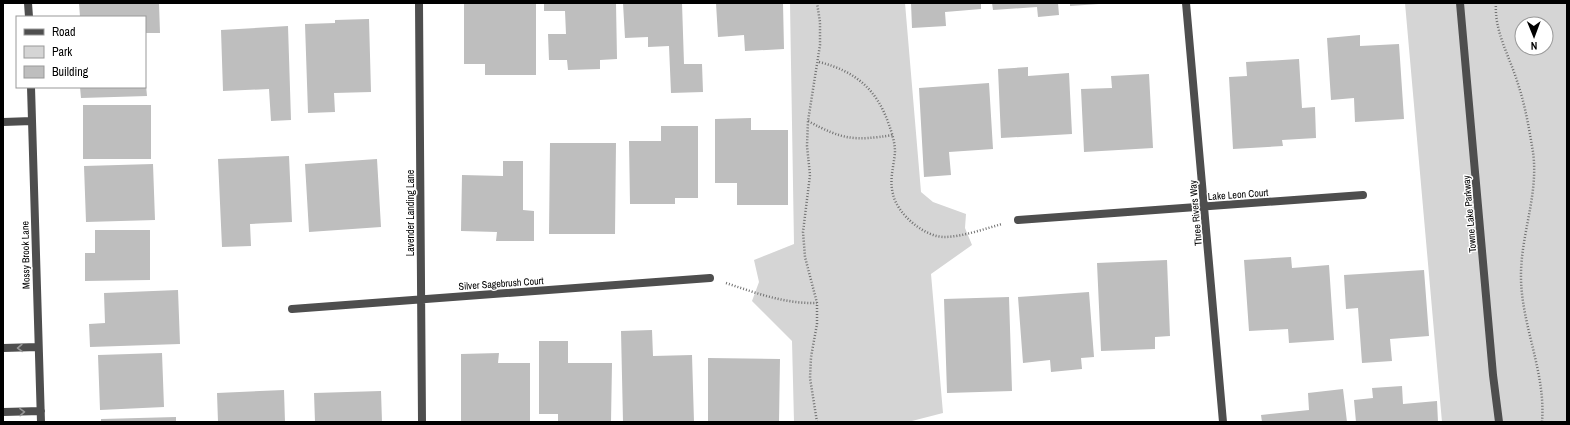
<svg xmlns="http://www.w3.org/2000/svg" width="1570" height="425" font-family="'Archivo Narrow',sans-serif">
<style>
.green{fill:#d5d5d5;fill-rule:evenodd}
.building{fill:#bebebe}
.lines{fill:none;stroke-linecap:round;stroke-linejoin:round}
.path{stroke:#707070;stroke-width:2.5;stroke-dasharray:1 2;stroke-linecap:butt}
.minor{stroke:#4e4e4e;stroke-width:8}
.tertiary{stroke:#4e4e4e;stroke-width:8}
.oneway{stroke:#959595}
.labels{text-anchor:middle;stroke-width:3;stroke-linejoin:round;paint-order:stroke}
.street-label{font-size:10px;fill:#000;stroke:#fff}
</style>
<rect width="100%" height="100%" fill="#fff"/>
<path class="green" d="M790,3H905L921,192L933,202L966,214L965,228L972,245L931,274L943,413L908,422H794L792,341L752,301L759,282L754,260L794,244Z
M1405,3H1567V422H1442ZM1522,24H1546V48H1522Z"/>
<path class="building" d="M79,3H159L160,33H145V17H80Z
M464,3H536V75H485V64H464Z
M544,3H616L617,59L600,60V69L568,70L567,60H549L548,34H566L565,11H544Z
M623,3H682L684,64H702L703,92L671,93L669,46L648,47V37L625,38Z
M716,3H783L784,49L745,51L744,35L718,37Z
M911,3H981V9L945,12L946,26L912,28Z
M992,3H1058L1059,15L1038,17L1037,7L993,10Z
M1070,3H1099V4L1070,6Z
M369,19L371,92L334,93L335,112L308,113L305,24L335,23V20Z
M288,26L291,120L271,121L269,89L223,91L221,30Z
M1360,35V46L1399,44L1404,119L1355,122L1354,98L1331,100L1327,38Z
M1299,59L1302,108L1315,107L1316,138L1282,140L1283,146L1233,149L1229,77L1247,76L1246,62Z
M1028,67V76L1069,73L1072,134L1001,138L998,69Z
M145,74L147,96L81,98L80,87H145Z
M1149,74L1153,148L1084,152L1081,89L1112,88L1111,76Z
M989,83L993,149L949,152L951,175L924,177L919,88Z
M83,105H151V159H83Z
M751,118V130H788V205H737V183H715V119Z
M661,126H698V198H675V204H630L629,141H661Z
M550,143H616L615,234H549Z
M289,156L292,222L250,224L251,246L222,247L218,159Z
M377,159L381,227L309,232L305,164Z
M503,161H523V210L534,211V241H496L497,232L461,231L462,175L503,176Z
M153,164L155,220L86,222L84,166Z
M95,230H150V280L85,281V253H95Z
M1291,257L1292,268L1329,265L1334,340L1289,343L1288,329L1249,331L1244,260Z
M1167,260L1170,336L1155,337V349L1101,351L1097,263Z
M1424,270L1429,336L1390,339L1392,361L1362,363L1358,308L1346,309L1344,275Z
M178,290L180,344L90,347L89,324L105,323L104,293Z
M1089,292L1094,357L1081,358L1082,369L1051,372L1050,360L1023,363L1018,297Z
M1009,297L1012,391L947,393L944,299Z
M652,330L653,356L692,355L694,422H623L621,331Z
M539,341H568V363H612L611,422H558V414H539Z
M162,353L164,407L100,410L98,355Z
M499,353L498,363H530V422H461V354Z
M708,358L780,359L779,422H708Z
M1402,386L1403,404L1437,401L1438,422H1356L1354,400L1373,398L1372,388Z
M1343,389L1347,422H1262L1261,415L1309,410L1308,393Z
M284,390L285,422H218L217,393Z
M381,391L382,422H315L314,393Z
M176,417V422H101V419Z"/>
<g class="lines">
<path class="path" d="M1496,3C1494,31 1509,55 1517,81C1525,104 1529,128 1533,152C1539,195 1520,236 1521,279C1522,327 1546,373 1542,422
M819,62C855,71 877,89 889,125C892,133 895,143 895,152C894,166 889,179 893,194C897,214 925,238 946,237C965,236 984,229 1002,224
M808,121C843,140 854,141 893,135
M726,283C756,293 785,304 817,303
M817,422L810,378L811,357L817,324V303L805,257L803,232L810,175L807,146L808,121L820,45V22L817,3"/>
<path class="minor" d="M28,3L29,17
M419,3L422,422
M1186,3L1223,422
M31,87L41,422
M3,122L32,121
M1018,220L1363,195
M292,309L710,278
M3,348L38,347
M3,412L41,411"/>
<path class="tertiary" d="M1460,3L1493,375L1499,422"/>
</g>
<defs><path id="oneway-chevron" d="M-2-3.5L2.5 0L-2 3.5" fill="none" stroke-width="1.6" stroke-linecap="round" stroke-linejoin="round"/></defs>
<g class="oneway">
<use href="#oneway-chevron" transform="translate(20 348) rotate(178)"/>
<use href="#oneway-chevron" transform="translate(22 412) rotate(-1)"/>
</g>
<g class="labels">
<g class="street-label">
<text transform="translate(1238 194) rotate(-4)" y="4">Lake Leon Court</text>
<text transform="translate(410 213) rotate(-90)" y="4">Lavender Landing Lane</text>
<text transform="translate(1195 213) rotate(-95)" y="4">Three Rivers Way</text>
<text transform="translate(1469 214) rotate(-95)" y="4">Towne Lake Parkway</text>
<text transform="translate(25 255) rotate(-91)" y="4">Mossy Brook Lane</text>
<text transform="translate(501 283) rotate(-4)" y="4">Silver Sagebrush Court</text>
</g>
</g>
<rect width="1570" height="425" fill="none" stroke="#000000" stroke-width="8"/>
<rect x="16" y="16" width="130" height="72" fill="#ffffff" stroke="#999999"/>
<rect x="24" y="29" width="20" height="6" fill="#4e4e4e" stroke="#999999"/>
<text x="52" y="36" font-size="12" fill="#000000">Road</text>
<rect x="24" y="46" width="20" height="12" fill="#d5d5d5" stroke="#999999"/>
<text x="52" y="56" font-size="12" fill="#000000">Park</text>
<rect x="24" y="66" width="20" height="12" fill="#bebebe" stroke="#999999"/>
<text x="52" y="76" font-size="12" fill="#000000">Building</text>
<g transform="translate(1534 36) rotate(179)"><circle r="19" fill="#ffffff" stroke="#999999"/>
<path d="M0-3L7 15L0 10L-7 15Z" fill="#000000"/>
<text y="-6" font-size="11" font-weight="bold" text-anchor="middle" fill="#000000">N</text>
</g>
</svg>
